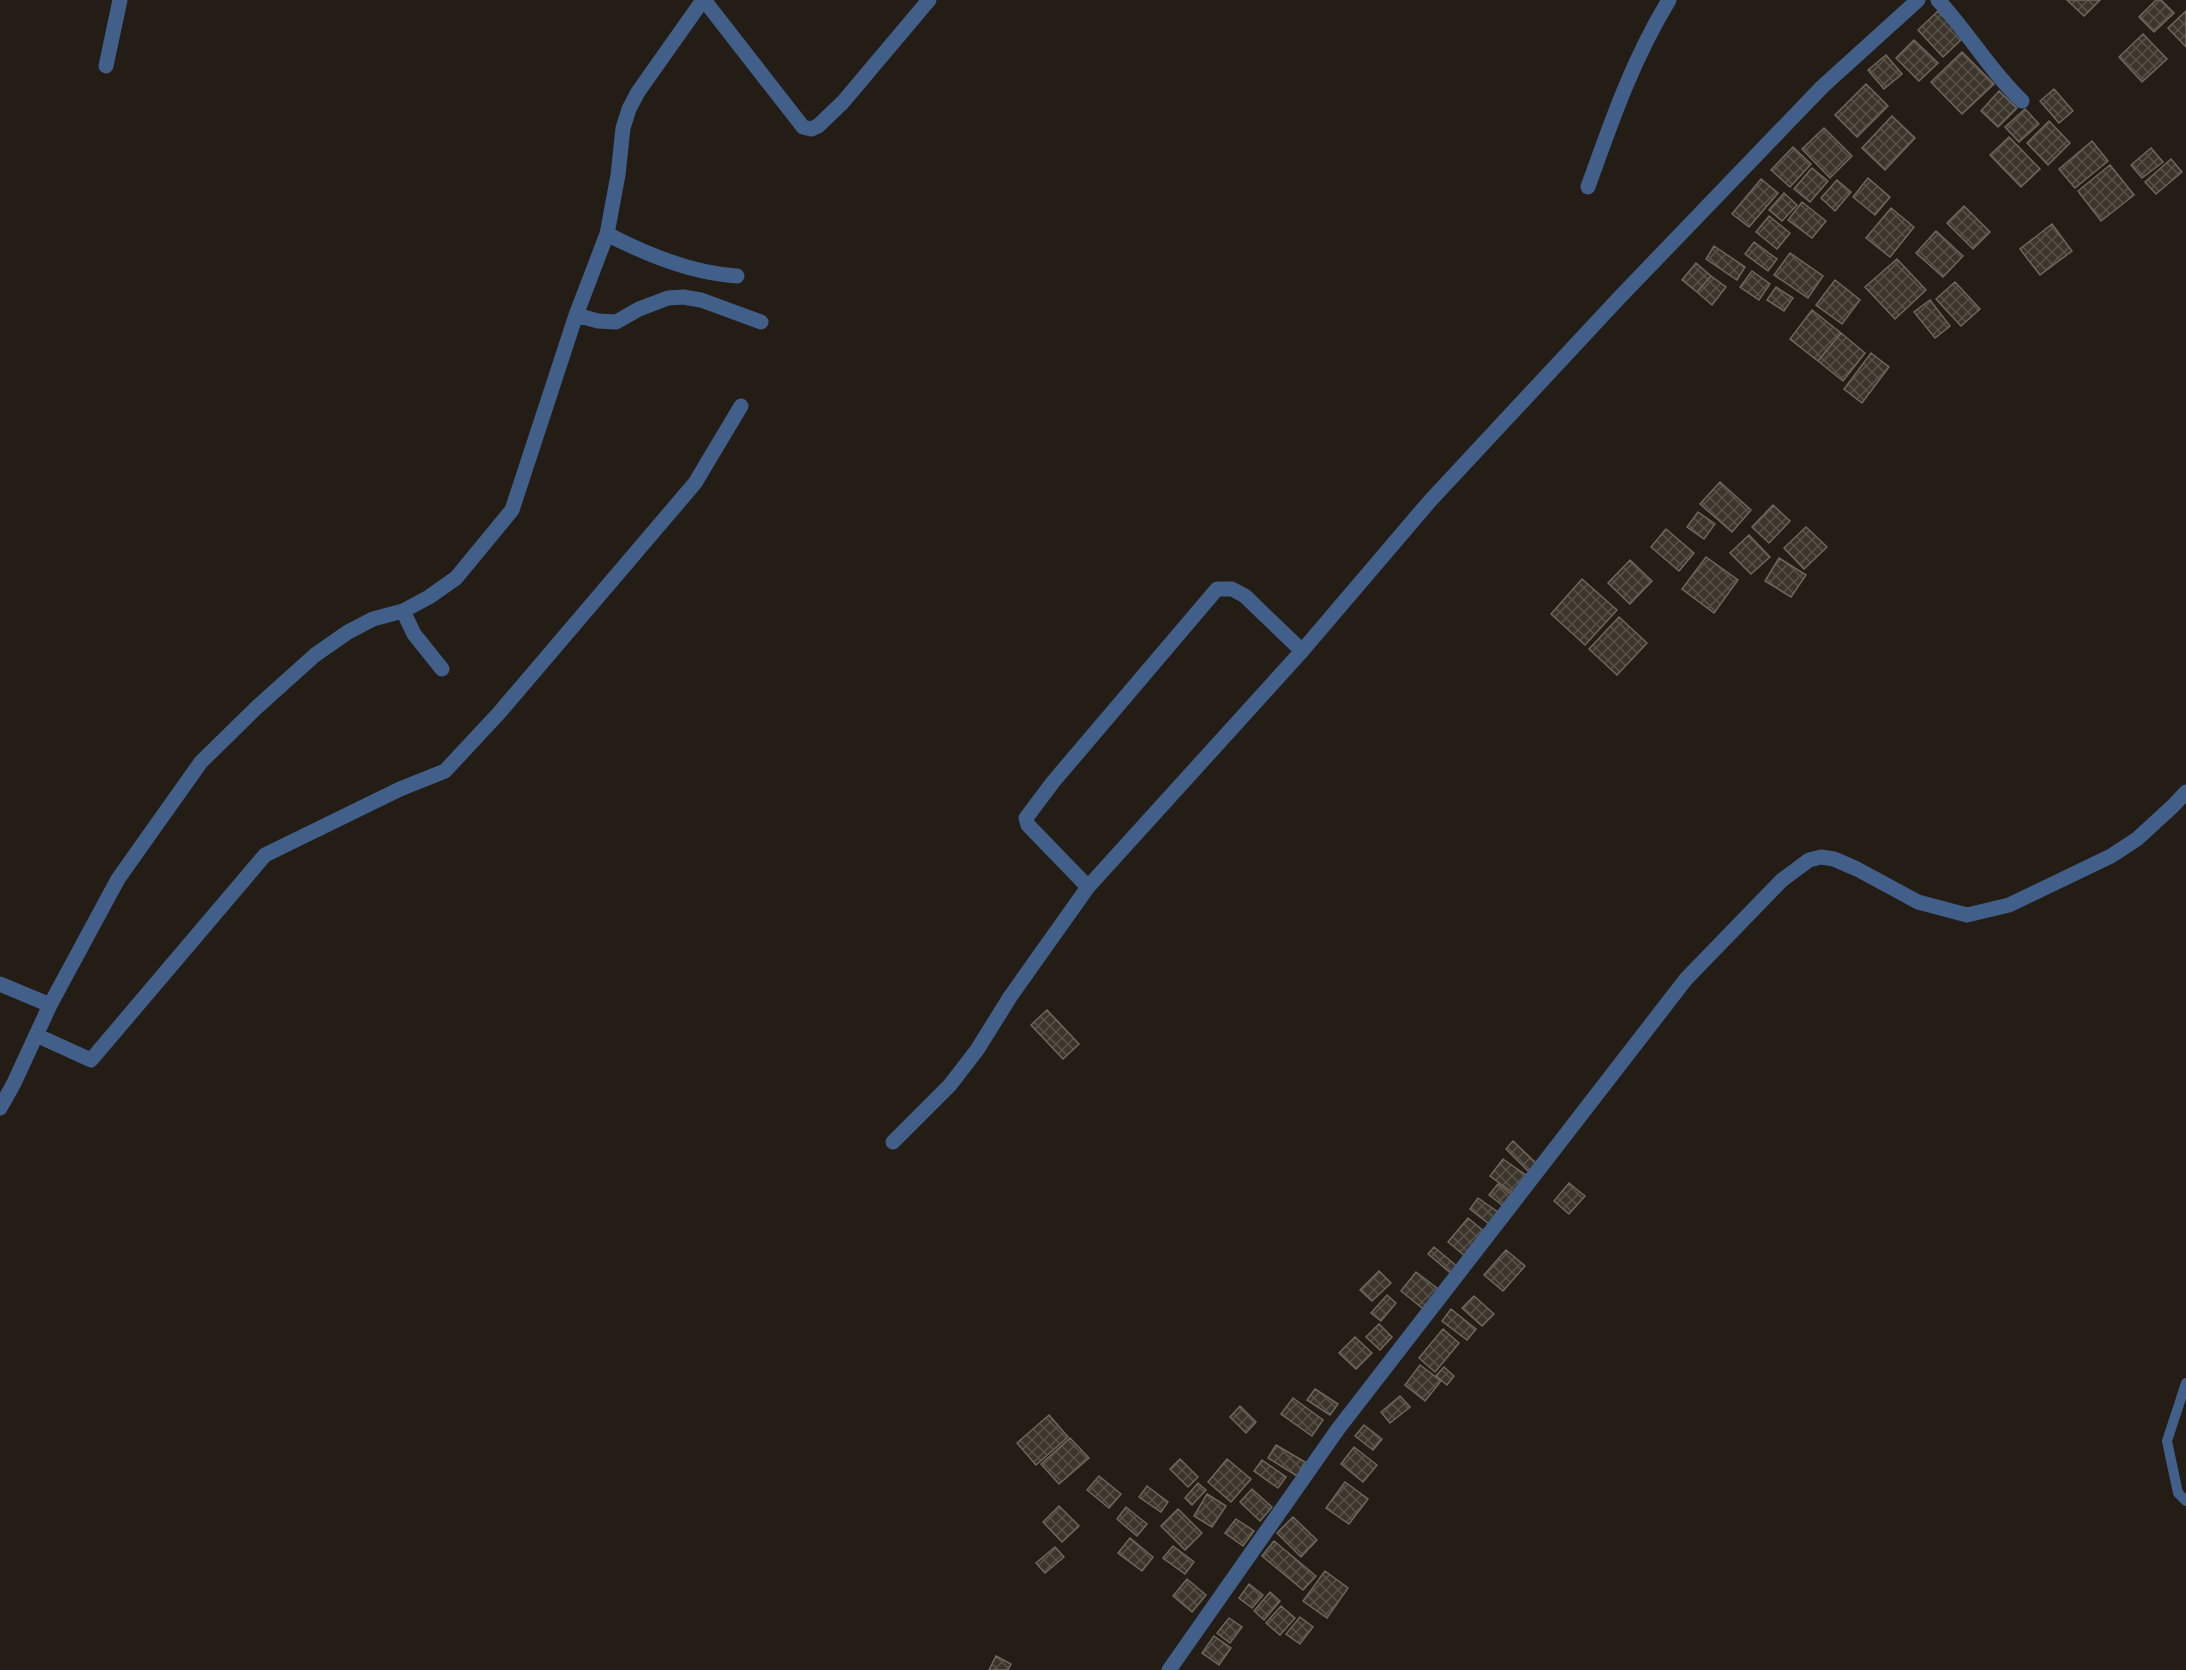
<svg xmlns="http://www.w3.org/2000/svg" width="2186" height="1670" font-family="Cabin,sans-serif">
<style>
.building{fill:url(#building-cross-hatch);stroke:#6d675d;stroke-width:1.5}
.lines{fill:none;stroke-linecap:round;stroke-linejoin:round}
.service{stroke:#425f8a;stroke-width:10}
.minor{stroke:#425f8a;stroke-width:15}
</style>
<defs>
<pattern id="building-cross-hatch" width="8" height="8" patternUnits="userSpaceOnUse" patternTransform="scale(1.5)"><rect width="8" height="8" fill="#3b352c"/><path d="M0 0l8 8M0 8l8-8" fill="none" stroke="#57524a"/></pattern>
</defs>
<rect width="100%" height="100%" fill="#231d15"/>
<path class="building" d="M2067,0H2100L2084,16Z
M2156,0H2161L2174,13L2154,32L2139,17Z
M1938,11L1963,38L1943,57L1918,30Z
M2186,11V47L2168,28Z
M2143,34L2167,59L2142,82L2119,57Z
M1914,40L1938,63L1919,81L1896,58Z
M1962,52L1994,84L1962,114L1931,82Z
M1886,55L1902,74L1884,89L1868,70Z
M1866,84L1888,106L1857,137L1835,115Z
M2054,89L2073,111L2059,123L2040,101Z
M1999,91L2017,108L1998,127L1981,111Z
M2025,109L2039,124L2019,142L2005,127Z
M1892,116L1915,138L1885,170L1862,148Z
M2049,121L2070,143L2048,165L2027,143Z
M1824,128L1852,156L1830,178L1802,149Z
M2009,137L2040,169L2021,187L1990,155Z
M2092,141L2108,161L2075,188L2059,169Z
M1793,147L1811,164L1790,187L1771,170Z
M2151,148L2163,162L2142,178L2131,165Z
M2171,159L2182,172L2156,194L2145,182Z
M2110,165L2134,195L2101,221L2078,191Z
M1812,168L1828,181L1810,202L1794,189Z
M1868,178L1890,197L1875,215L1853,197Z
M1761,179L1778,193L1749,227L1732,214Z
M1837,180L1851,192L1835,211L1821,198Z
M1784,193L1797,205L1782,221L1769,210Z
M1802,202L1826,221L1812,238L1788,220Z
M1964,206L1990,232L1973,249L1947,223Z
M1891,208L1914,227L1890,257L1866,238Z
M1769,216L1790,233L1777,249L1756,232Z
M2052,224L2072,251L2040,275L2020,249Z
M1936,231L1963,256L1943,277L1916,253Z
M1754,242L1777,259L1768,271L1745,254Z
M1714,246L1745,267L1737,280L1706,259Z
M1790,253L1823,276L1808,298L1774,275Z
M1897,259L1926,290L1895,319L1865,287Z
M1696,263L1711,276L1697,292L1682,280Z
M1752,271L1770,284L1759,300L1740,287Z
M1711,276L1726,287L1712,305L1697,292Z
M1835,280L1860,300L1842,324L1816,305Z
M1955,282L1980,309L1961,326L1936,299Z
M1776,287L1793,298L1784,311L1767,300Z
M1930,300L1950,326L1935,338L1914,312Z
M1812,310L1841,333L1818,361L1790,339Z
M1841,333L1865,353L1843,381L1818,361Z
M1871,353L1889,367L1862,403L1844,389Z
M1720,482L1751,510L1732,532L1700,504Z
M1773,505L1790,521L1769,543L1752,527Z
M1698,512L1715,524L1704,539L1687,527Z
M1806,527L1827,547L1804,569L1784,548Z
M1666,529L1694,553L1679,571L1651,547Z
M1749,535L1770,557L1751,574L1730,553Z
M1706,557L1738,580L1714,613L1682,589Z
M1779,558L1806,575L1791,597L1765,581Z
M1630,560L1652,581L1630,604L1608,583Z
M1582,579L1617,610L1585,645L1551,614Z
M1619,617L1647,643L1617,675L1589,649Z
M1047,1010L1079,1044L1063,1059L1031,1025Z
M1513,1141L1539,1166L1531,1174L1506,1149Z
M1503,1159L1530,1178L1517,1196L1490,1176Z
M1569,1183L1585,1196L1569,1214L1554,1201Z
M1498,1184L1516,1198L1507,1209L1489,1195Z
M1478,1198L1502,1215L1493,1227L1470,1209Z
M1468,1218L1485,1232L1465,1256L1448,1242Z
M1434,1247L1459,1268L1453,1275L1428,1254Z
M1506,1250L1525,1266L1503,1291L1484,1275Z
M1379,1271L1391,1283L1372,1301L1360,1290Z
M1416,1272L1442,1292L1427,1312L1401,1291Z
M1387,1295L1396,1303L1381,1321L1371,1313Z
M1474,1296L1494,1314L1482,1326L1462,1308Z
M1451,1309L1476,1329L1467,1340L1442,1321Z
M1379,1324L1392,1337L1380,1350L1366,1337Z
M1443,1329L1459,1343L1435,1372L1419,1358Z
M1355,1337L1372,1353L1356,1369L1339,1353Z
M1420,1365L1441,1381L1425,1401L1405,1385Z
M1444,1367L1454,1376L1447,1385L1436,1376Z
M1315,1389L1338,1404L1330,1415L1307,1400Z
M1400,1396L1410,1407L1390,1423L1381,1412Z
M1293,1398L1323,1420L1312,1436L1281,1414Z
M1240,1406L1256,1422L1246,1433L1230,1417Z
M1049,1415L1068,1437L1036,1465L1017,1443Z
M1364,1425L1382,1439L1373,1450L1355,1436Z
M1070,1438L1089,1458L1059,1484L1041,1464Z
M1276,1445L1305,1462L1297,1476L1268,1458Z
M1354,1447L1377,1465L1363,1482L1341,1464Z
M1180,1459L1198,1477L1188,1487L1170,1469Z
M1227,1459L1251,1479L1231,1502L1208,1482Z
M1262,1460L1286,1477L1278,1488L1254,1471Z
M1099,1476L1121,1494L1109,1508L1087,1490Z
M1345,1482L1368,1499L1349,1524L1326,1508Z
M1198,1483L1206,1490L1192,1505L1185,1498Z
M1147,1486L1168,1502L1161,1512L1139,1497Z
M1252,1489L1272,1507L1260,1521L1240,1502Z
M1207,1494L1226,1506L1212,1527L1194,1516Z
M1059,1506L1079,1526L1062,1542L1043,1522Z
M1126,1507L1147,1524L1137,1536L1117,1519Z
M1178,1509L1202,1533L1185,1550L1161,1526Z
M1293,1517L1317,1540L1301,1557L1277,1533Z
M1236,1519L1254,1531L1243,1546L1225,1533Z
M1130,1538L1153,1557L1142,1571L1118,1553Z
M1274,1541L1316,1576L1303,1590L1262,1556Z
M1173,1546L1194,1562L1185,1574L1163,1558Z
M1055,1547L1064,1557L1045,1573L1036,1563Z
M1325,1571L1348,1588L1327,1618L1303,1601Z
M1187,1579L1206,1595L1192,1612L1173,1596Z
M1249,1584L1263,1595L1252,1608L1239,1598Z
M1270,1592L1280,1601L1264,1620L1254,1611Z
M1281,1606L1295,1618L1280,1635L1266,1623Z
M1300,1617L1313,1627L1300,1644L1286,1634Z
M1229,1618L1242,1627L1230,1643L1217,1633Z
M1214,1636L1231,1648L1219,1665L1202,1653Z
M996,1656L1011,1664L1008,1670H989Z"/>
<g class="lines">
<path class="service" d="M2186,1383L2167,1441L2178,1493L2186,1501"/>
<path class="minor" d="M704,0L803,127L811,129L818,126L843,102L929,0
M1938,0C1968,32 1990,71 2022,101
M106,66L120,0
M1588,187C1611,122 1633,59 1669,0
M607,234C647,255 691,273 737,276
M576,315L598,321L616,322L639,309L668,298L683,297L701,300L761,322
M403,611L414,634L442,669
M1088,887L1028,825L1026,818L1053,782L1217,589H1232L1245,596L1302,651
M0,984L50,1005
M36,1035L91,1060L265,855L400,789L445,771L499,713L695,483L741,406
M0,1108L14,1083L50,1005L118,879L201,762L255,709L315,655L348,632L373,619L403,611L429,597L456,578L512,510L576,315L607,234L618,175L623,128L629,109L638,92L703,0
M893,1142L950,1085L977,1050L1010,997L1088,887L1302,651L1429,502L1619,298L1822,87L1918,0
M1169,1670L1338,1429L1686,979L1782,880L1809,860L1821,857L1834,859L1857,869L1918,902L1967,915L2009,905L2111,856L2137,839L2173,806L2186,792"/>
</g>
</svg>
